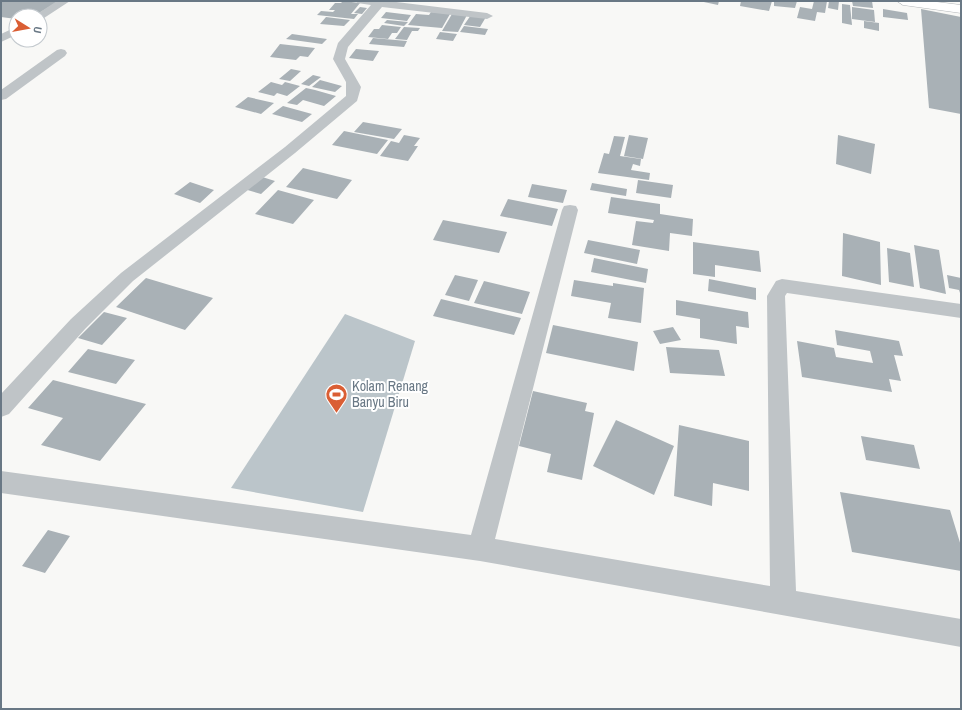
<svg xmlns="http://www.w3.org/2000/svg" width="962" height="710" font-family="'Archivo Narrow',sans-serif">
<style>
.water{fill:#bbc5ca}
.building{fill:#a9b1b6}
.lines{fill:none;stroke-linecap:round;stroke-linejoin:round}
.highway-casing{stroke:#b3b7ba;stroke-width:1}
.street{fill:#bfc4c7;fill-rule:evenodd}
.highway{fill:#fff;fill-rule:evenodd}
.labels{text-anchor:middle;stroke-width:4;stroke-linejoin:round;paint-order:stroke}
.poi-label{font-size:14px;fill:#697885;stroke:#fff;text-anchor:start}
</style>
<rect width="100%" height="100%" fill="#f8f8f6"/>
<path class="water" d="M345,314L415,341L363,512L231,488Z"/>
<path class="building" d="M1,1H59L34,16H16V19L1,17Z
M343,1L360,3L351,14H358L354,19L317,15L321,11L333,12L335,10H329L335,3H341Z
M699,1H719L718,5Z
M741,1H772L769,11L740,6Z
M774,1H797L795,8L774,6Z
M814,1H827L825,13L817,12L815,21L797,18L800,7L812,9Z
M829,1H839L838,10L828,8Z
M852,1H872L873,8L853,6Z
M842,4L850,5L852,25L842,23Z
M360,7L367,8L362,14L354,13Z
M852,7L874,10L875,22L852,19Z
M883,9L907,13L908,20L883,17Z
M921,9L961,17V114L929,108Z
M386,12L411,15L407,21L381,18Z
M431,12L450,14L442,28L408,25L416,14L429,15Z
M452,14L467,15L458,32L442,31Z
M471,15L486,17L480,27L464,25Z
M326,17L350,20L344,26L320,24Z
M387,20L408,22L404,26L384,23Z
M864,21L879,23V31L864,28Z
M382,25L401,27L397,33H392L388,39L368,37L374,29H379Z
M464,26L488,29L485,35L460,32Z
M404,27L420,28L418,31H412L407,40L395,39Z
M440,32L457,34L453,41L436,39Z
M292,34L327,39L322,44L286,39Z
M373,38L407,41L404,47L369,44Z
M280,44L315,48L308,57L300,56L296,60L270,57Z
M356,49L379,51L373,61L349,58Z
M291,69L301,71L290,81L279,79Z
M313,75L321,77L309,86L301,84Z
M320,80L342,86L335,92L312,87Z
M271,82L282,85L285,82L300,86L287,96L277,93L274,96L258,92Z
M306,88L315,90L336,96L324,106L303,100L297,105L287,103Z
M248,97L274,103L261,114L235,107Z
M283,106L312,114L302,122L272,114Z
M363,122L402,129L394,139L354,132Z
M344,131L388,140L377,154L332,145Z
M404,135L420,138L414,146H418L408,161L380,156L391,141L399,143Z
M629,135L648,138L643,159L624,156Z
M838,135L875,144L871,174L836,164Z
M614,136L625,137L620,156L641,159L640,166L633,164L631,170L650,173L649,180L598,173L604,153L609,154Z
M303,168L352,180L337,199L286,187Z
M259,176L275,181L261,194L244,189Z
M638,180L673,185L671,198L636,193Z
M190,182L214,190L200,203L174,194Z
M592,183L627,189L626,196L590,190Z
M532,184L567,190L563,203L528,197Z
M278,190L314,200L293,224L255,214Z
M611,197L660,204V214L693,219L692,236L670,233L669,251L632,245L636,221L653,223L654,220L608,213Z
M508,199L558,209L552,226L500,216Z
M443,220L507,232L499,253L433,240Z
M843,233L880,242L881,285L842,276Z
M588,240L640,250L637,264L584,253Z
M693,242L759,251L761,272L715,265V277L693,274Z
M914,245L939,250L946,294L920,288Z
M887,248L910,253L914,287L889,282Z
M594,258L648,269L646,283L591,272Z
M455,275L478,280L469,301L445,295Z
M947,275L961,278V296L959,290L949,288Z
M146,278L213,298L185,330L116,307Z
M709,279L756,288V300L708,291Z
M574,280L613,286V283L644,288L641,323L608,318L611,303L571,296Z
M484,281L530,292L522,314L474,303Z
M441,299L521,318L514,335L433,316Z
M676,300L748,312L749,328L736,326L737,344L700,338V319L676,315Z
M104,312L127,318L102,345L78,338Z
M553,325L638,342L634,371L546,353Z
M673,327L681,340L660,344L653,331Z
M835,330L899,341L903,356L894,355L901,381L889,379L892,392L802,377L797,341L834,348L836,357L873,363L870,351L837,345Z
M666,347L719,350L725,376L670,373Z
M88,349L135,360L116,384L68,372Z
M53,380L146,404L100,461L41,445L63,418L28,408Z
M533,391L587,403L585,411L594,413L582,480L547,472L551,454L519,446Z
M616,420L674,446L654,495L593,466Z
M679,425L749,441V491L713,483L712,506L674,496Z
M861,436L914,445L920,469L866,460Z
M840,492L950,510L961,546V571L852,552Z
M48,530L70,536L45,573L22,566Z"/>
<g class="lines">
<defs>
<path id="highway" d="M897,1H929L961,5V13L903,5Z"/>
</defs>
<use href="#highway" class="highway-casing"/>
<path class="street" d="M57,1H70L44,18L40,19V16H34Z
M356,1H388L487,13L493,16L487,19L382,7L348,47L345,59L361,87L357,101L295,153L133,281L85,329L9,414L1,417V394L71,319L121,273L285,147L346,96V82L333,59L338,43L371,5L357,3Z
M16,27V35L1,42V34Z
M61,49L65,50L67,53L65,56L6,99L1,100V90L57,50Z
M570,205L576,206L578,210L495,539L770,586L767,296L776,281L782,279L961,304V318L787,293L785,296L796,591L961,619V647L480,561L1,493V471L471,535L562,210L564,206Z"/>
<use href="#highway" class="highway"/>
</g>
<defs>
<symbol id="stadium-pin" viewBox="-11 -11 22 30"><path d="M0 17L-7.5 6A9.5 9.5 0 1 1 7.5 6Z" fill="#da5e34" stroke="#fff"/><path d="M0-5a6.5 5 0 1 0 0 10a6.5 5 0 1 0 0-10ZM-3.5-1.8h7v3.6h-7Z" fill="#fff"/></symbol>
</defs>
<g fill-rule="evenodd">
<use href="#stadium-pin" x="324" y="382" width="25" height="34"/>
</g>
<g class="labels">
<g class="poi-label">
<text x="352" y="391">Kolam Renang<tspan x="352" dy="16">Banyu Biru</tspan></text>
</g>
</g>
<rect width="962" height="710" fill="none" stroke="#697885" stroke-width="4"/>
<g transform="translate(28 28) rotate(101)"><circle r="19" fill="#ffffff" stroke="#c3c9ce"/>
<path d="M0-3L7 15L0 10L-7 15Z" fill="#da5e34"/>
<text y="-6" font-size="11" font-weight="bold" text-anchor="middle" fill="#697885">U</text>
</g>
</svg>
